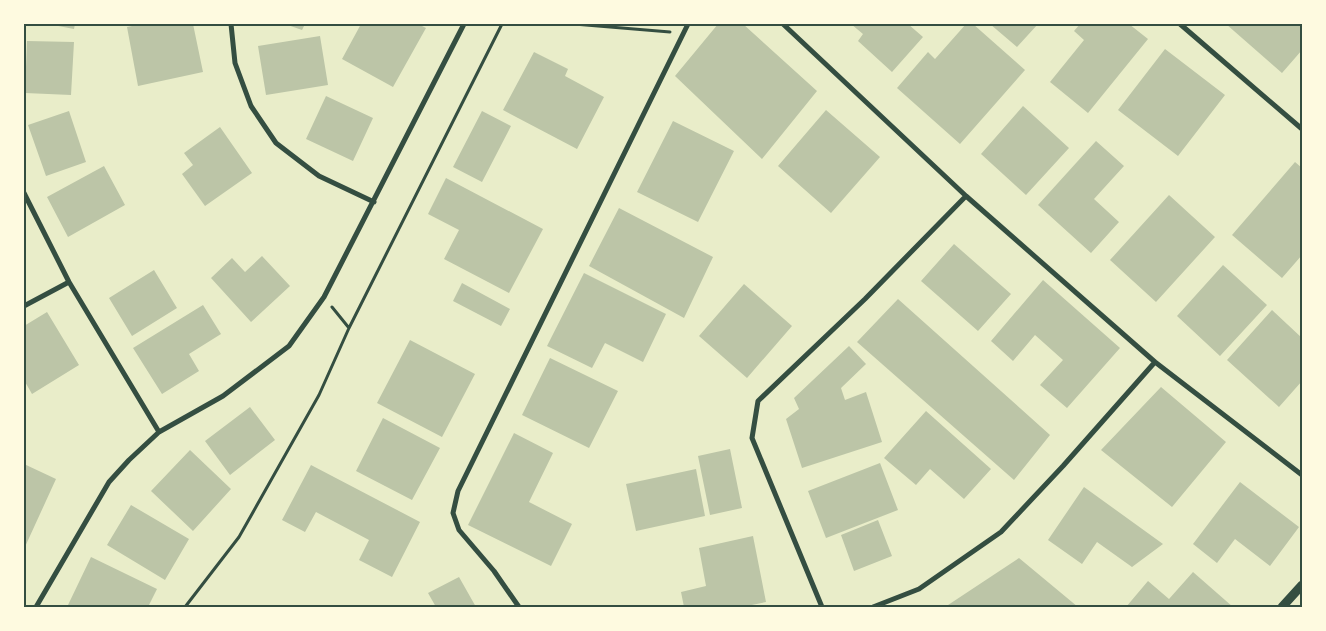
<svg xmlns="http://www.w3.org/2000/svg" width="1326" height="631" font-family="'Work Sans',sans-serif">
<style>
.building{fill:#bcc5a7}
.lines{fill:none;stroke-linecap:round;stroke-linejoin:round}
.path{stroke:#344e41;stroke-width:3}
.minor{stroke:#344e41;stroke-width:5}
.tertiary{stroke:#344e41;stroke-width:9}
.neatline{fill:none;stroke:#344e41;stroke-width:2}
</style>
<rect width="100%" height="100%" fill="#e9edc9"/>
<path class="building" d="M48,24H75L74,29Z
M142,24H193L203,72L138,86L127,27Z
M285,24H305L302,30Z
M361,24H418L426,28L393,87L342,59Z
M718,24H743L817,91L762,159L675,76Z
M851,24H908L923,37L892,72L858,41L863,34Z
M966,24H973L1025,70L960,144L897,88L928,52L935,59Z
M990,24H1038L1017,47Z
M1080,24H1129L1148,39L1088,113L1050,82L1084,40L1074,31Z
M1226,24H1302V50L1282,73Z
M320,36L328,85L266,95L258,46Z
M27,41L74,42L71,95L25,93Z
M1165,49L1225,95L1178,156L1118,110Z
M534,52L568,69L565,76L604,97L577,149L503,110Z
M326,96L373,118L353,161L306,139Z
M1023,106L1069,148L1026,195L981,154Z
M826,110L880,157L831,213L778,166Z
M69,111L86,162L46,176L28,125Z
M482,111L511,126L482,182L453,167Z
M673,121L734,151L698,222L637,192Z
M220,127L252,173L205,206L182,174L193,165L184,153Z
M1096,141L1124,166L1094,199L1119,222L1091,253L1038,205Z
M1295,162L1302,168V255L1282,278L1232,235Z
M104,166L125,205L68,237L47,197Z
M446,178L543,229L509,293L444,259L459,230L428,214Z
M1169,195L1215,237L1156,302L1110,260Z
M619,208L713,257L684,318L589,266Z
M954,244L1011,294L978,331L921,281Z
M262,256L290,286L251,322L211,278L232,258L245,272Z
M1223,265L1267,305L1220,356L1177,316Z
M154,270L177,308L132,336L109,298Z
M584,273L666,314L643,362L605,343L592,368L547,346Z
M1043,280L1120,348L1067,408L1040,385L1063,360L1035,335L1013,361L991,341Z
M462,283L510,309L501,326L453,301Z
M744,284L792,326L747,378L699,336Z
M898,299L1050,435L1014,480L857,342Z
M203,305L221,334L189,354L199,371L162,394L133,348Z
M1272,310L1302,338V381L1279,407L1227,360Z
M47,312L79,365L32,394L24,380V326Z
M410,340L475,374L442,437L377,403Z
M849,346L866,364L841,388L845,400L866,392L882,442L802,468L786,419L799,409L794,398Z
M550,358L618,391L589,448L522,415Z
M1161,387L1226,442L1172,507L1101,450Z
M250,407L275,440L230,475L205,441Z
M926,411L991,469L964,499L930,469L916,485L884,458Z
M383,418L440,448L412,500L356,471Z
M514,433L553,453L529,502L572,524L551,566L468,525Z
M730,449L742,508L710,515L698,456Z
M190,450L231,489L193,531L151,491Z
M880,463L898,510L826,538L808,491Z
M24,464L56,479L24,549Z
M311,465L420,522L392,577L359,560L369,540L316,512L305,532L282,520Z
M696,469L705,516L636,531L626,484Z
M1240,482L1299,527L1270,566L1235,539L1217,563L1193,544Z
M1084,487L1163,544L1132,567L1097,542L1082,564L1048,540Z
M131,505L189,539L165,580L107,545Z
M878,520L892,556L854,571L841,535Z
M753,536L766,602L742,607H684L681,592L706,586L699,548Z
M91,557L157,589L148,607H72L68,605Z
M1019,558L1078,607H945Z
M1193,572L1233,607H1126L1148,581L1169,599Z
M459,577L476,607H436L428,593Z"/>
<g class="lines">
<path class="path" d="M574,24L670,32
M349,328L502,24
M185,607L239,537L319,395L349,328L332,307"/>
<path class="minor" d="M231,24L235,63L251,106L276,143L319,176L374,202
M783,24L966,196L1155,362L1302,475
M1180,24L1302,129
M24,193L69,282L159,432
M24,306L69,282
M36,607L109,482L129,460L159,432L223,396L289,346L324,297L464,24
M519,607L494,571L459,530L453,513L458,491L688,24
M822,607L752,438L758,401L865,299L966,196
M873,607L919,589L1001,532L1063,466L1155,362"/>
<path class="tertiary" d="M1282,607L1302,585"/>
</g>
<rect width="1326" height="631" fill="none" stroke="#fefae0" stroke-width="50"/>
<rect x="25" y="25" width="1276" height="581" class="neatline"/>
</svg>
